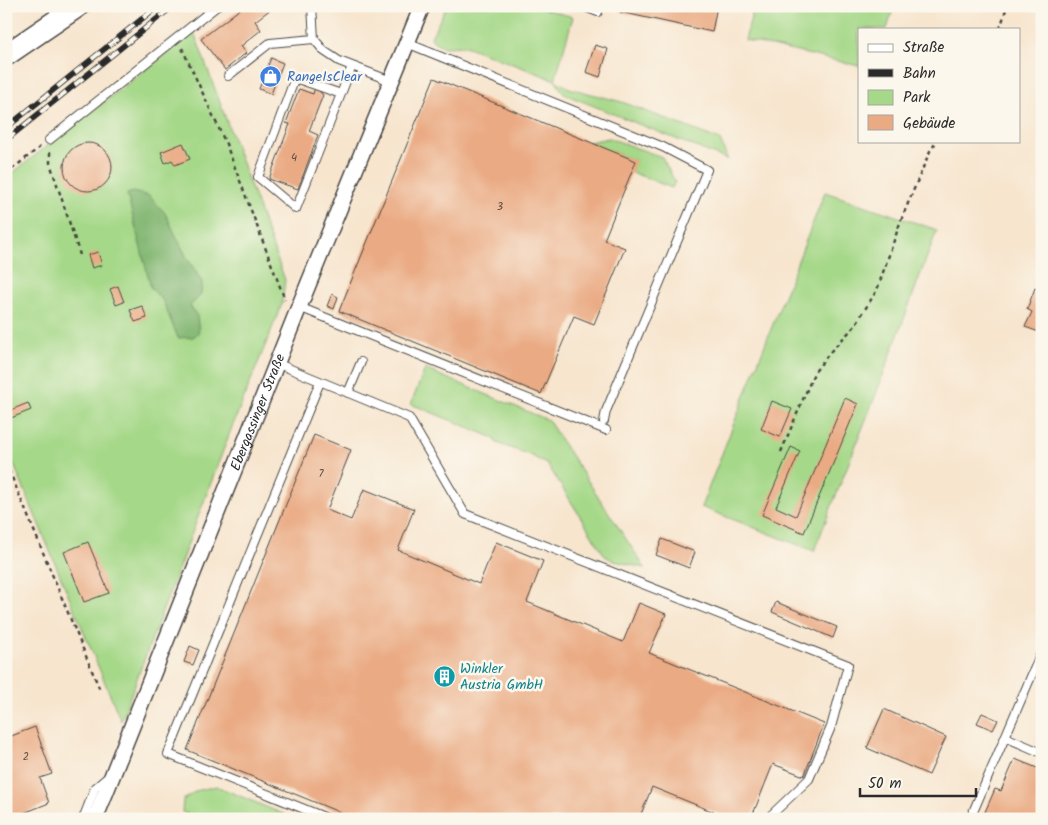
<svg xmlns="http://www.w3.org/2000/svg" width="1048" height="825" font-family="Kalam,sans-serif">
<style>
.green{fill:#a5d888;stroke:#68825a}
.forest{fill:#84b874;stroke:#587250}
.building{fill:#eaaa83}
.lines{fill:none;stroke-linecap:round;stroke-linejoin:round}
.lane-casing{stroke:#4a4743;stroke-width:10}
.street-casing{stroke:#4a4743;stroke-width:18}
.secondary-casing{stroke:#4a4743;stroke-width:24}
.path{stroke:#4a4743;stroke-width:2.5;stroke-dasharray:4 4;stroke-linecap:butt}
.lane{stroke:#fff;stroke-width:8}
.street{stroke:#fff;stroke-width:15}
.secondary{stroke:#fff;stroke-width:21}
.rail-casing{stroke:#2b2b2b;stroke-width:5.5}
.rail{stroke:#fbf7ec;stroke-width:4;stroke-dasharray:11;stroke-linecap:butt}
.labels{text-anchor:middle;stroke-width:5;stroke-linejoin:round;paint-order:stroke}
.number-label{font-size:11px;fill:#5b4b41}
.shop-label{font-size:14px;fill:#366cbe;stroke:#fbf7ec;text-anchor:start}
.street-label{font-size:14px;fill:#2b2b2b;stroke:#fbf7ec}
.culture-label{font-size:14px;fill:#0d838f;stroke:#fbf7ec;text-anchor:start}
</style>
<rect width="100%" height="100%" fill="#fbf7ec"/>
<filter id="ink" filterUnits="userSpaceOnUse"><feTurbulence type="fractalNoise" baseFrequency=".02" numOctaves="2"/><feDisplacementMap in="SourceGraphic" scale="10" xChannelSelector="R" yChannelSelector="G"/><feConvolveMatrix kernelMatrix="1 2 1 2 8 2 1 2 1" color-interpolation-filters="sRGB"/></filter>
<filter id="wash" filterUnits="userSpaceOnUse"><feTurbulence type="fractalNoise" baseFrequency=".0096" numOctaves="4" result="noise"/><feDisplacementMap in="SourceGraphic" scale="20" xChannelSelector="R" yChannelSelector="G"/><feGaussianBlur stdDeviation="1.12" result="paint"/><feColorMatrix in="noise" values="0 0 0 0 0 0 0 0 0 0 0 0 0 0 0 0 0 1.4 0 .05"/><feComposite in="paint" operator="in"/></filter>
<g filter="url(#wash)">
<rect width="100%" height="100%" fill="#f7e5ce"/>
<path class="green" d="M447,6H534L573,17L555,80L569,88L622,102L720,140L728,160L564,94L555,80L465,46L444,47L433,41L431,37Z
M754,6H894L887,29H859V66L745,40Z
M194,32L285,280L282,304L232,427L121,721L6,446V178Z
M609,138L662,157L675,182L672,188L631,172L635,161L589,142Z
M825,192L937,230L876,394L814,551L701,507Z
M425,369L548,420L645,568L614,561L605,556L548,465L532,456L497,443L494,438L411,404Z
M216,786L295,819H193L192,816L182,812L183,800L196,791Z"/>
<path class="forest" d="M133,192L149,196L165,213L186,256L202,282L201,295L190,306L197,316L199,332L193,337L178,338L163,301L151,288L127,194Z"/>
<g id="blocks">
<path class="building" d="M244,6H275L255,21L261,30L241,46L246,53L225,70L201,39Z
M622,6H717L712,32L620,12Z
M595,45L608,49L600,77L586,72Z
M271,58L283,63L271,94L259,89Z
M434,78L636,161L604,240L625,248L594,324L574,316L541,394L339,311Z
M315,87L323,95L309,131L318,135L298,189L269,179L290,124L286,123L299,89L313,94Z
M183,143L190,159L175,165L172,160L165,163L161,152Z
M64 167a24 24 0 1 1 48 0a24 24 0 1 1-48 0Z
M98,252L102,265L92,268L88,255Z
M118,286L124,302L116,305L110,289Z
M1035,288L1042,291L1040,317H1042V333L1025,327L1032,312L1027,309Z
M332,294L338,297L334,309L327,306Z
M142,306L147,318L135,322L130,310Z
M845,398L858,404L804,533L762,515L791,447L800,451L776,507L796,516Z
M772,401L792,409L780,437L761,429Z
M28,403L31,410L6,420V412Z
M314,435L351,450L327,510L351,520L364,489L414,509L398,550L479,584L496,542L543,561L527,602L623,642L639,603L666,614L649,653L824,724L804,776L773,764L751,819H731L652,787L639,819H356L187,750Z
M662,539L695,552L689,568L656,555Z
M88,542L109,593L84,602L64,552Z
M776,602L837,627L833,638L772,612Z
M190,646L199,650L193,665L184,662Z
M884,709L946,737L929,775L867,748Z
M982,713L998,720L993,730L977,723Z
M35,727L52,774L40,778L49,803L24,813L26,819H6V738Z
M1015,759L1042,770V819H982L995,789L1001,791Z"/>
</g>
</g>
<g filter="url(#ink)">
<use href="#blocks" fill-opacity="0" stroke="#4a4743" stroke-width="1"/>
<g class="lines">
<defs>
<path id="lane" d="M312,6L314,39L324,51L339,61L391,81
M582,6L598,12
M407,43L663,147L707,170L606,411L604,421
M228,76L270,43L314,39
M341,94L295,78L258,177L296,209L352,66
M49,140L217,6
M299,307L606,430
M276,363L409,418L465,514L848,665L831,727L809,779L767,819
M320,382L168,754L329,819
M348,393L361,362
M1005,737L1042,753
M83,819L95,788L108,777
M970,819L1042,651"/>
<g id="street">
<path id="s1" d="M95,819L299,307L422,6"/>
</g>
<path id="secondary" d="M6,55L78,6"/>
</defs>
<use href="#lane" class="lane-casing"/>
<use href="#street" class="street-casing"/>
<use href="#secondary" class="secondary-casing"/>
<path class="path" d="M1000,29L1007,6
M182,48L226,144L285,300
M50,152V163L80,255
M6,174L40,147
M781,452L814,373L830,352L854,327L877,290L901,220L930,151L937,141
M6,463L100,690"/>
<use href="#lane" class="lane"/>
<use href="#street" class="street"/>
<use href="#secondary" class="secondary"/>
<defs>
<path id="rail" d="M6,128L158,6
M6,140L173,6"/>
</defs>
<use href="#rail" class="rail-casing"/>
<use href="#rail" class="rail"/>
</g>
</g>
<defs>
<symbol id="shop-disc" viewBox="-11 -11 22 22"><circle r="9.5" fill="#3f7fe0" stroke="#fbf7ec"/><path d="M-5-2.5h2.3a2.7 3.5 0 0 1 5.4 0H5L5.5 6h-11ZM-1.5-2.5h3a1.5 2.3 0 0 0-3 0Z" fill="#fff"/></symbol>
<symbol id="building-disc" viewBox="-11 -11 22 22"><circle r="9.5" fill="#0f9aa8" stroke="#fbf7ec"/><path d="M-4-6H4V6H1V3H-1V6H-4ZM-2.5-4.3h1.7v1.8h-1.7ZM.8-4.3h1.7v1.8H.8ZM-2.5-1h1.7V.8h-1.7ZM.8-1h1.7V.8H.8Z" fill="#fff"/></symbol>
</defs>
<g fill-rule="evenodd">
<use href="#shop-disc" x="258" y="64" width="25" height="25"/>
<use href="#building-disc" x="432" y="664" width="25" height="25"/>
</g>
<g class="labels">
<g class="number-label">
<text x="294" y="161">4</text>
<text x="500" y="210">3</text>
<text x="321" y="477">7</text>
<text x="26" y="760">2</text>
</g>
<g class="shop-label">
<text x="287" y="81">RangeIsClear</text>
</g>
<g class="street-label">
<text dy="5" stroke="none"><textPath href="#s1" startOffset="438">Ebergassinger Straße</textPath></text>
</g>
<g class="culture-label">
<text x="460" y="673">Winkler<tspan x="460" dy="16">Austria GmbH</tspan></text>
</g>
</g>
<rect width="1048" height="825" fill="none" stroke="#fbf7ec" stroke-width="25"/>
<rect x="858" y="28" width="162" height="115" fill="#fbf7ec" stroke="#a8a59f"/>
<rect x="868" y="44" width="25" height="8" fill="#ffffff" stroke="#a8a59f"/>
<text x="903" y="52" font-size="15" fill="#2b2b2b">Straße</text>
<rect x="868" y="69" width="25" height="8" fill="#2b2b2b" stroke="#a8a59f"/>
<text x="903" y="78" font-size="15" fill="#2b2b2b">Bahn</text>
<rect x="868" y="90" width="25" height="15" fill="#a5d888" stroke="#a8a59f"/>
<text x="903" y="102" font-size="15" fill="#2b2b2b">Park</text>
<rect x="868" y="115" width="25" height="15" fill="#eaaa83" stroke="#a8a59f"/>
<text x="903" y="128" font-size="15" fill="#2b2b2b">Gebäude</text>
<path d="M860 788v8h116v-8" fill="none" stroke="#2b2b2b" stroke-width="2.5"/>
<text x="868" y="788" font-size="15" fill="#2b2b2b" stroke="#fbf7ec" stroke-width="4" paint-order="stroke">50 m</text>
</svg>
